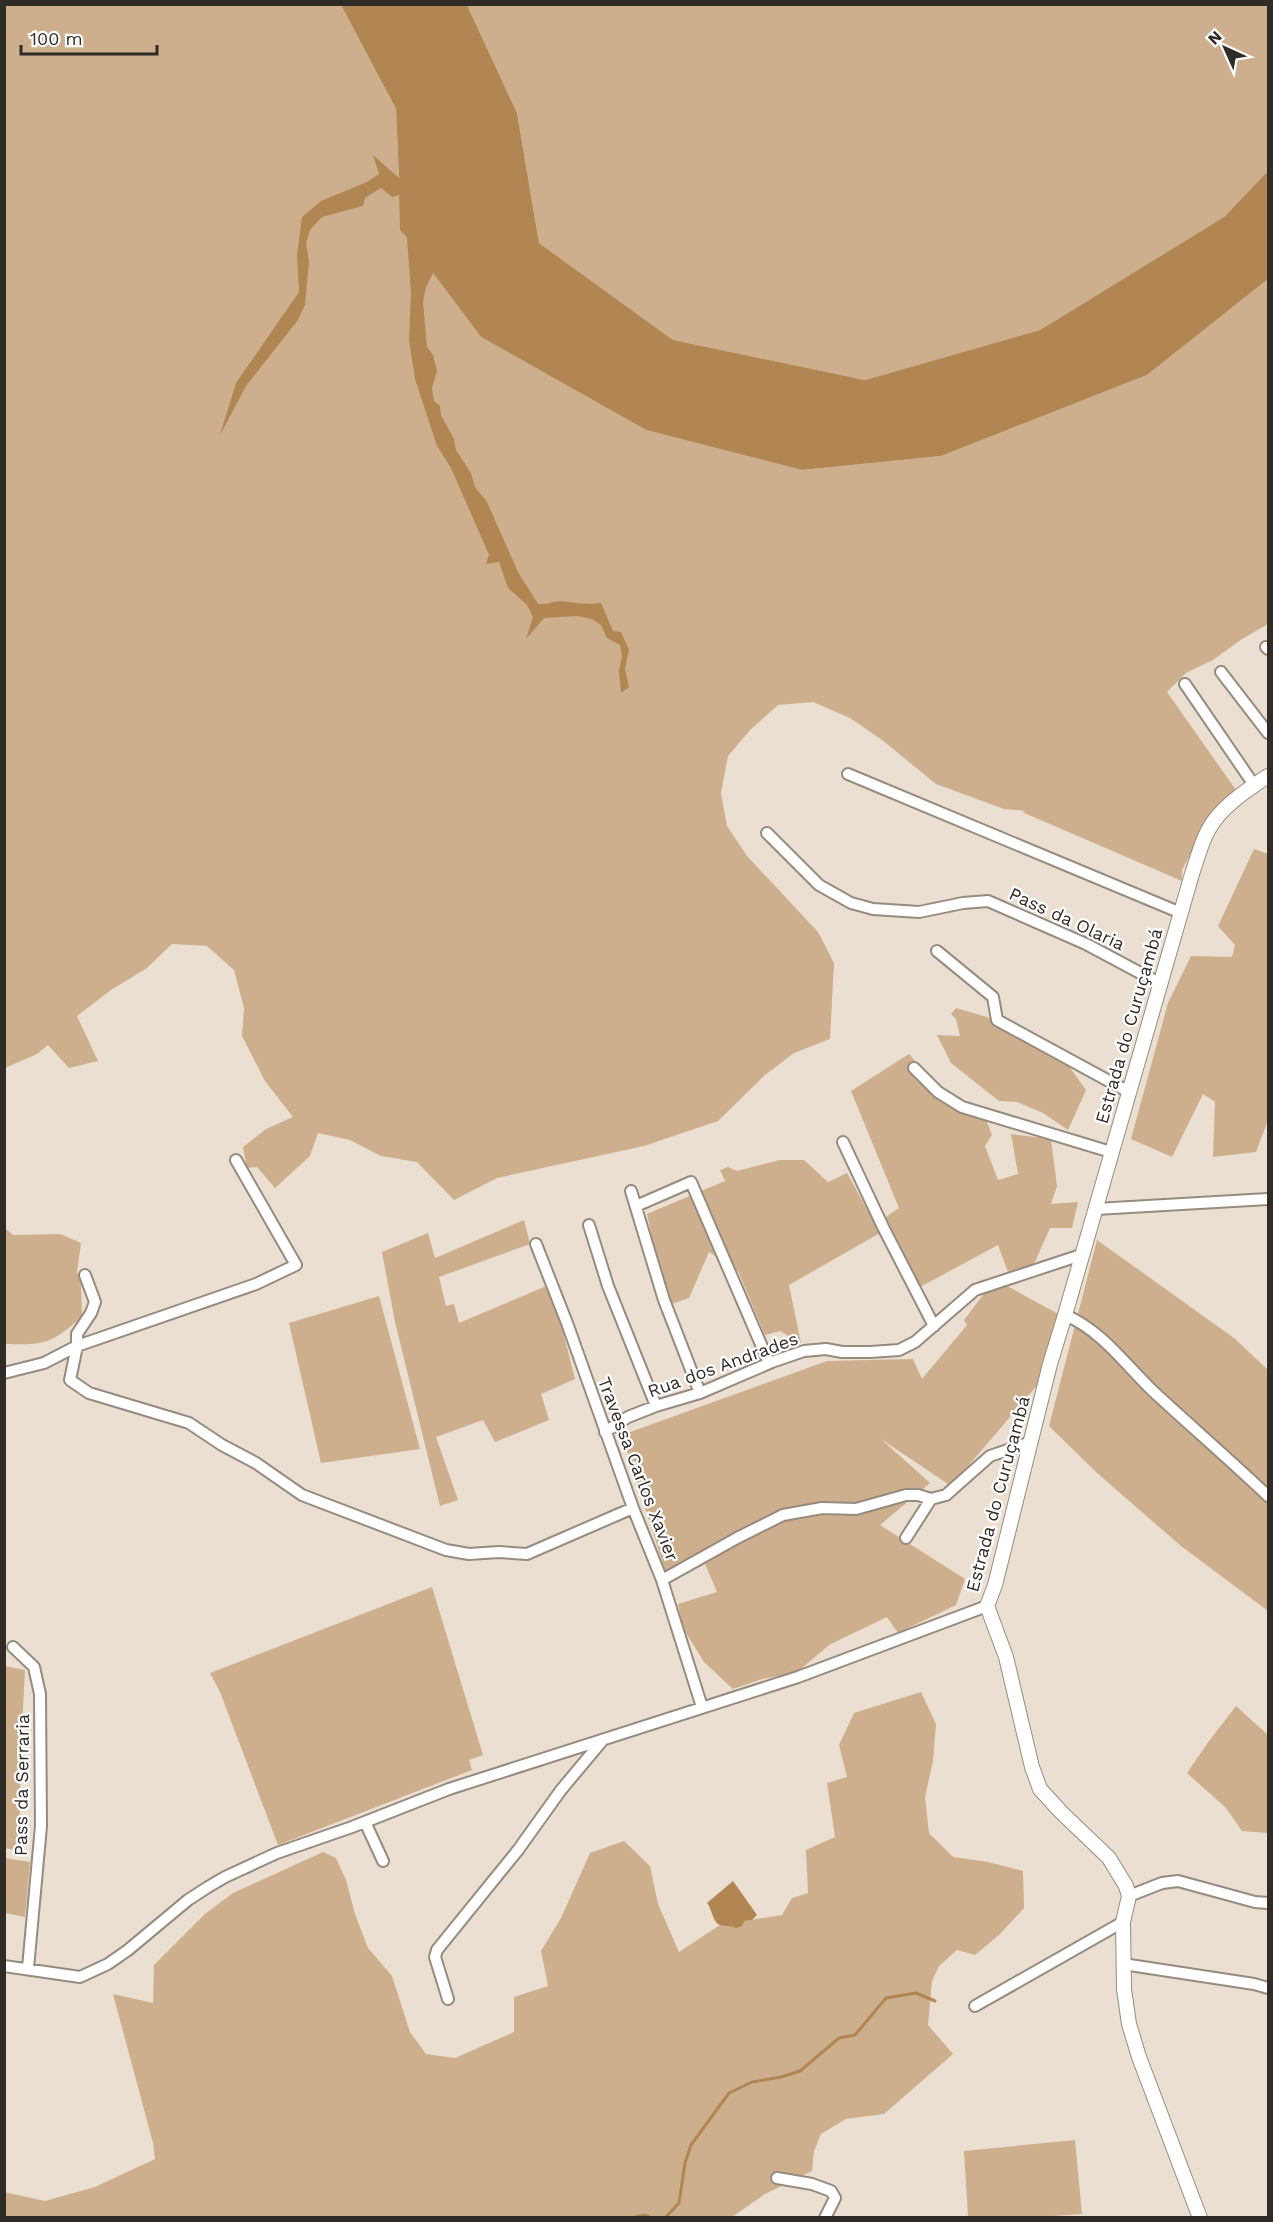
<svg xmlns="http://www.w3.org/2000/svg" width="1273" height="2222" font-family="'Work Sans',sans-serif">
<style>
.green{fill:#cdaf8e}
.water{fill:#b28653}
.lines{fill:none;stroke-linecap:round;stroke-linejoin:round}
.stream{stroke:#b28653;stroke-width:3}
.minor-casing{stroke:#978b7f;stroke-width:14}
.tertiary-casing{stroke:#978b7f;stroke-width:16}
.minor{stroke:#fff;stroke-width:10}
.tertiary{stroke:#fff;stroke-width:14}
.labels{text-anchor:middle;stroke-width:4.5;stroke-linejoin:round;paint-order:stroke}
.street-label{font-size:18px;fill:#302b26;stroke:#fff}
</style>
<rect width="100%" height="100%" fill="#ebdfd1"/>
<path class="green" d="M7,4L341,5L396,109L401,230L481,337L646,430L802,470L941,456L1147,375L1268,279V624L1242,639L1213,660L1186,673L1167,692L1236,790L1208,820L1182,870V881L1022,812L1026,811L1004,809L936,784L882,740L850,718L813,702L778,705L751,729L728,756L721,793L727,826L747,856L818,932L834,963L830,1039L794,1053L765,1075L718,1121L644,1146L497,1178L454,1200L417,1162L381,1156L350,1140L318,1133L310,1156L275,1188L257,1167L247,1168L243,1147L266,1129L293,1117L265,1081L242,1036L244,1008L234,970L207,946L172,944L147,968L111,990L77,1016L98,1061L69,1068L48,1045L37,1054L5,1068L4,6Z
M467,5H1268V171L1224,217L1040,330L865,380L673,340L539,243L517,113Z
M1254,849L1268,854V1120L1256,1152L1213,1157L1215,1102L1203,1094L1172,1157L1131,1139L1168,1003L1191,956L1232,957L1235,945L1218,926Z
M956,1008L987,1017L1068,1065L1086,1090L1068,1130L1043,1113L1017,1102L999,1101L951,1063L937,1035L960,1036L956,1019L951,1014Z
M909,1054L958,1112L985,1117L992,1135L985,1146L998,1180L1018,1174L1011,1134L1051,1139L1057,1186L1051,1204L1078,1202L1072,1228H1050L1034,1264L1008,1272L998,1245L920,1287L886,1217L899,1208L851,1091Z
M780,1160H804L828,1182L847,1173L880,1233L789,1285L801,1343L780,1331L765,1335L738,1271L709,1252L689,1298L672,1304L654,1247L647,1214L725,1181L720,1170L728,1167L737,1171Z
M524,1220L530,1244L439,1277L446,1306L454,1304L459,1323L551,1284L575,1379L541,1394L549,1420L495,1442L483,1420L436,1437L458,1500L440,1506L395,1322L382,1252L428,1233L435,1258Z
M5,1228L13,1235L60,1234L81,1243L77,1272L81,1283L82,1317C50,1344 46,1345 5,1344Z
M1097,1240L1234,1338L1268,1370V1611L1181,1546L1097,1473L1049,1426Z
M1005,1285L1062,1316L1040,1382L951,1486L881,1439L930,1483L880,1525L965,1579L956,1605L898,1633L887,1617L829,1645L796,1673L762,1679L733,1689L704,1662L683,1628L678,1604L717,1592L705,1564L669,1583L622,1435L827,1361L913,1359L922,1379L967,1325L964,1320L986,1291Z
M379,1296L420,1449L321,1463L289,1323Z
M432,1587L483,1755L469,1760L472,1770L278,1845L220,1692L210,1673Z
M4,1666L25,1670L20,1762V1851L5,1848Z
M921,1692L936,1724L933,1761L925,1797L929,1833L953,1857L988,1862L1023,1871L1024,1908L999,1935L975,1955L957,1950L939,1966L932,1981L928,2025L953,2054L884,2114L846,2119L821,2134L814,2151L812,2171L765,2194L732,2217L5,2218L4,2192L45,2201L95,2187L155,2159L153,2143L113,1994L153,2003L154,1965L205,1914L233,1893L323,1852L336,1858L346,1880L355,1914L368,1948L392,1976L410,2032L426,2054L455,2058L514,2032V1997L548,1986L541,1951L561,1918L590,1853L624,1841L650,1866L658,1904L679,1952L720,1925H731L744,1921L782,1915L792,1898L808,1893L806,1850L835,1837L827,1783L847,1777L839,1745L854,1713Z
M1236,1706L1268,1735V1833L1242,1831L1226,1808L1187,1773L1209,1741Z
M4,1858L30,1862L25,1917L5,1913Z
M1075,2140L1082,2214L1026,2218L968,2217L964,2151Z"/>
<path class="water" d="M341,5H467L517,113L539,243L673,340L865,380L1040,330L1224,217L1268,171V279L1147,375L941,456L802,470L646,430L481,337L433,273L426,287L423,302L427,347L433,355L437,371L432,388L434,401L440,406L441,415L454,439L456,450L471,473L475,487L487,502L518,572L538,604C547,605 553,601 562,601C576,603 587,605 601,603L613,631L621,632L629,650L625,669L629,687L621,693L619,671L622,656L620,645L607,638L601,625L592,619L577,616L544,618L526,639L533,617L527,605L508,588L499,562L486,564L489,555L451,468L437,446L415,379L409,340L411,293L407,238L400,230L399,195L392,197L381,188L365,198L363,206L322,217L310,230L306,243L309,261L305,305L298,320L246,386L220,435L236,383L299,292L297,255L302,217L321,201L367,182L379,174L373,155L399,178L396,109Z
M733,1881L757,1915L752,1920L744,1921L742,1926L736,1928C730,1925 727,1927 720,1925C713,1923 712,1909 707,1903Z"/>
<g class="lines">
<path class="stream" d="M631,2218L645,2215L651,2218
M665,2218L679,2203L685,2163L691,2145L729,2093L752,2082L781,2077L800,2071L839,2038L855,2035L886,1998L916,1993L935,2001"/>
<defs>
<path id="minor" d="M1266,647L1268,649
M1221,672L1268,733
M1185,684L1254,785
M848,774L1181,913
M767,833L819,885L851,903L873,909L919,912L963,903L988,901L1086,944L1161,984
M937,951L993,997L997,1020L1129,1092
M914,1068L938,1092L962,1107L1111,1152
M843,1142L883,1227L934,1326
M236,1160L296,1265L256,1284L77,1346L70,1380L89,1393L189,1423L222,1445L256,1463L302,1495L446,1550L469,1554L499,1552L527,1554L633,1508
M631,1191L664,1300L700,1393
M636,1206L691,1182L769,1363
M1096,1209L1268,1199
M589,1225L608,1286L656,1406
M536,1244L567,1323L633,1508L662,1580L702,1707
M1065,1315C1103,1331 1126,1366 1155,1393C1193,1428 1231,1461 1268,1496
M4,1373L44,1363L77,1346V1334L91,1313L95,1302L85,1275
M605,1432L628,1417L656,1406L700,1393L772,1362L804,1351L826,1349L842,1352H870L899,1350L915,1342L975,1290L1081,1255
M906,1538L931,1499
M662,1580L737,1538L783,1515L822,1508L856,1509L906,1495H918L931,1499L946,1495L990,1456L1031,1442
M13,1647L34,1667L40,1694L41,1826L28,1968
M365,1822L383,1861
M1129,1896L1162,1883L1178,1881L1255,1902L1268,1903
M1123,1964L1254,1984L1268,1988
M4,1966L80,1977L108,1964L128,1950L188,1900L208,1887L225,1877L277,1853L352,1827L449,1789L798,1677L987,1606
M448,1999L435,1957L437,1950L518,1850L561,1790L602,1741
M975,2006L1123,1922
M777,2178L812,2184L831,2191L835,2198L825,2218"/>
<path id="tertiary" d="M1200,2218L1139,2057L1129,2024L1124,1989L1123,1922L1129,1896L1126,1886L1109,1858L1061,1812L1040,1789L1032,1767L1006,1657L987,1606L995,1585L1050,1364L1065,1315L1192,874C1198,856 1203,836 1214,821C1227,803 1250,788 1268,776"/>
</defs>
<use href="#minor" class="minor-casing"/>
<use href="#tertiary" class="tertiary-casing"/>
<use href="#minor" class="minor"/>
<use href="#tertiary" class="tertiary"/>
</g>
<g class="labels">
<g class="street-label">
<text transform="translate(1067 919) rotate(25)" y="6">Pass da Olaria</text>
<text transform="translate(1129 1026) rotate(-74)" y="6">Estrada do Curuçambá</text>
<text transform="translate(723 1365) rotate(-20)" y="6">Rua dos Andrades</text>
<text transform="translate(638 1469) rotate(69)" y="6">Travessa Carlos Xavier</text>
<text transform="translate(998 1494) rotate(-75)" y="6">Estrada do Curuçambá</text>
<text transform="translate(22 1785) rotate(-89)" y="6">Pass da Serraria</text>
</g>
</g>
<rect width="1273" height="2222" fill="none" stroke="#302b26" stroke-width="12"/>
<g transform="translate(1225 48) rotate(315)" stroke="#ffffff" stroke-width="4.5" paint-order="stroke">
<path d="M0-4.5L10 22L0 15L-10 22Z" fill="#302b26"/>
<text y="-9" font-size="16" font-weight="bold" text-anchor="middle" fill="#302b26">N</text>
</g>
<path d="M21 45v9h136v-9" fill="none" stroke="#302b26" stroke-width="3"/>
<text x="30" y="45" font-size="18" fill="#302b26" stroke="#ffffff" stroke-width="4.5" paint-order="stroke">100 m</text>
</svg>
